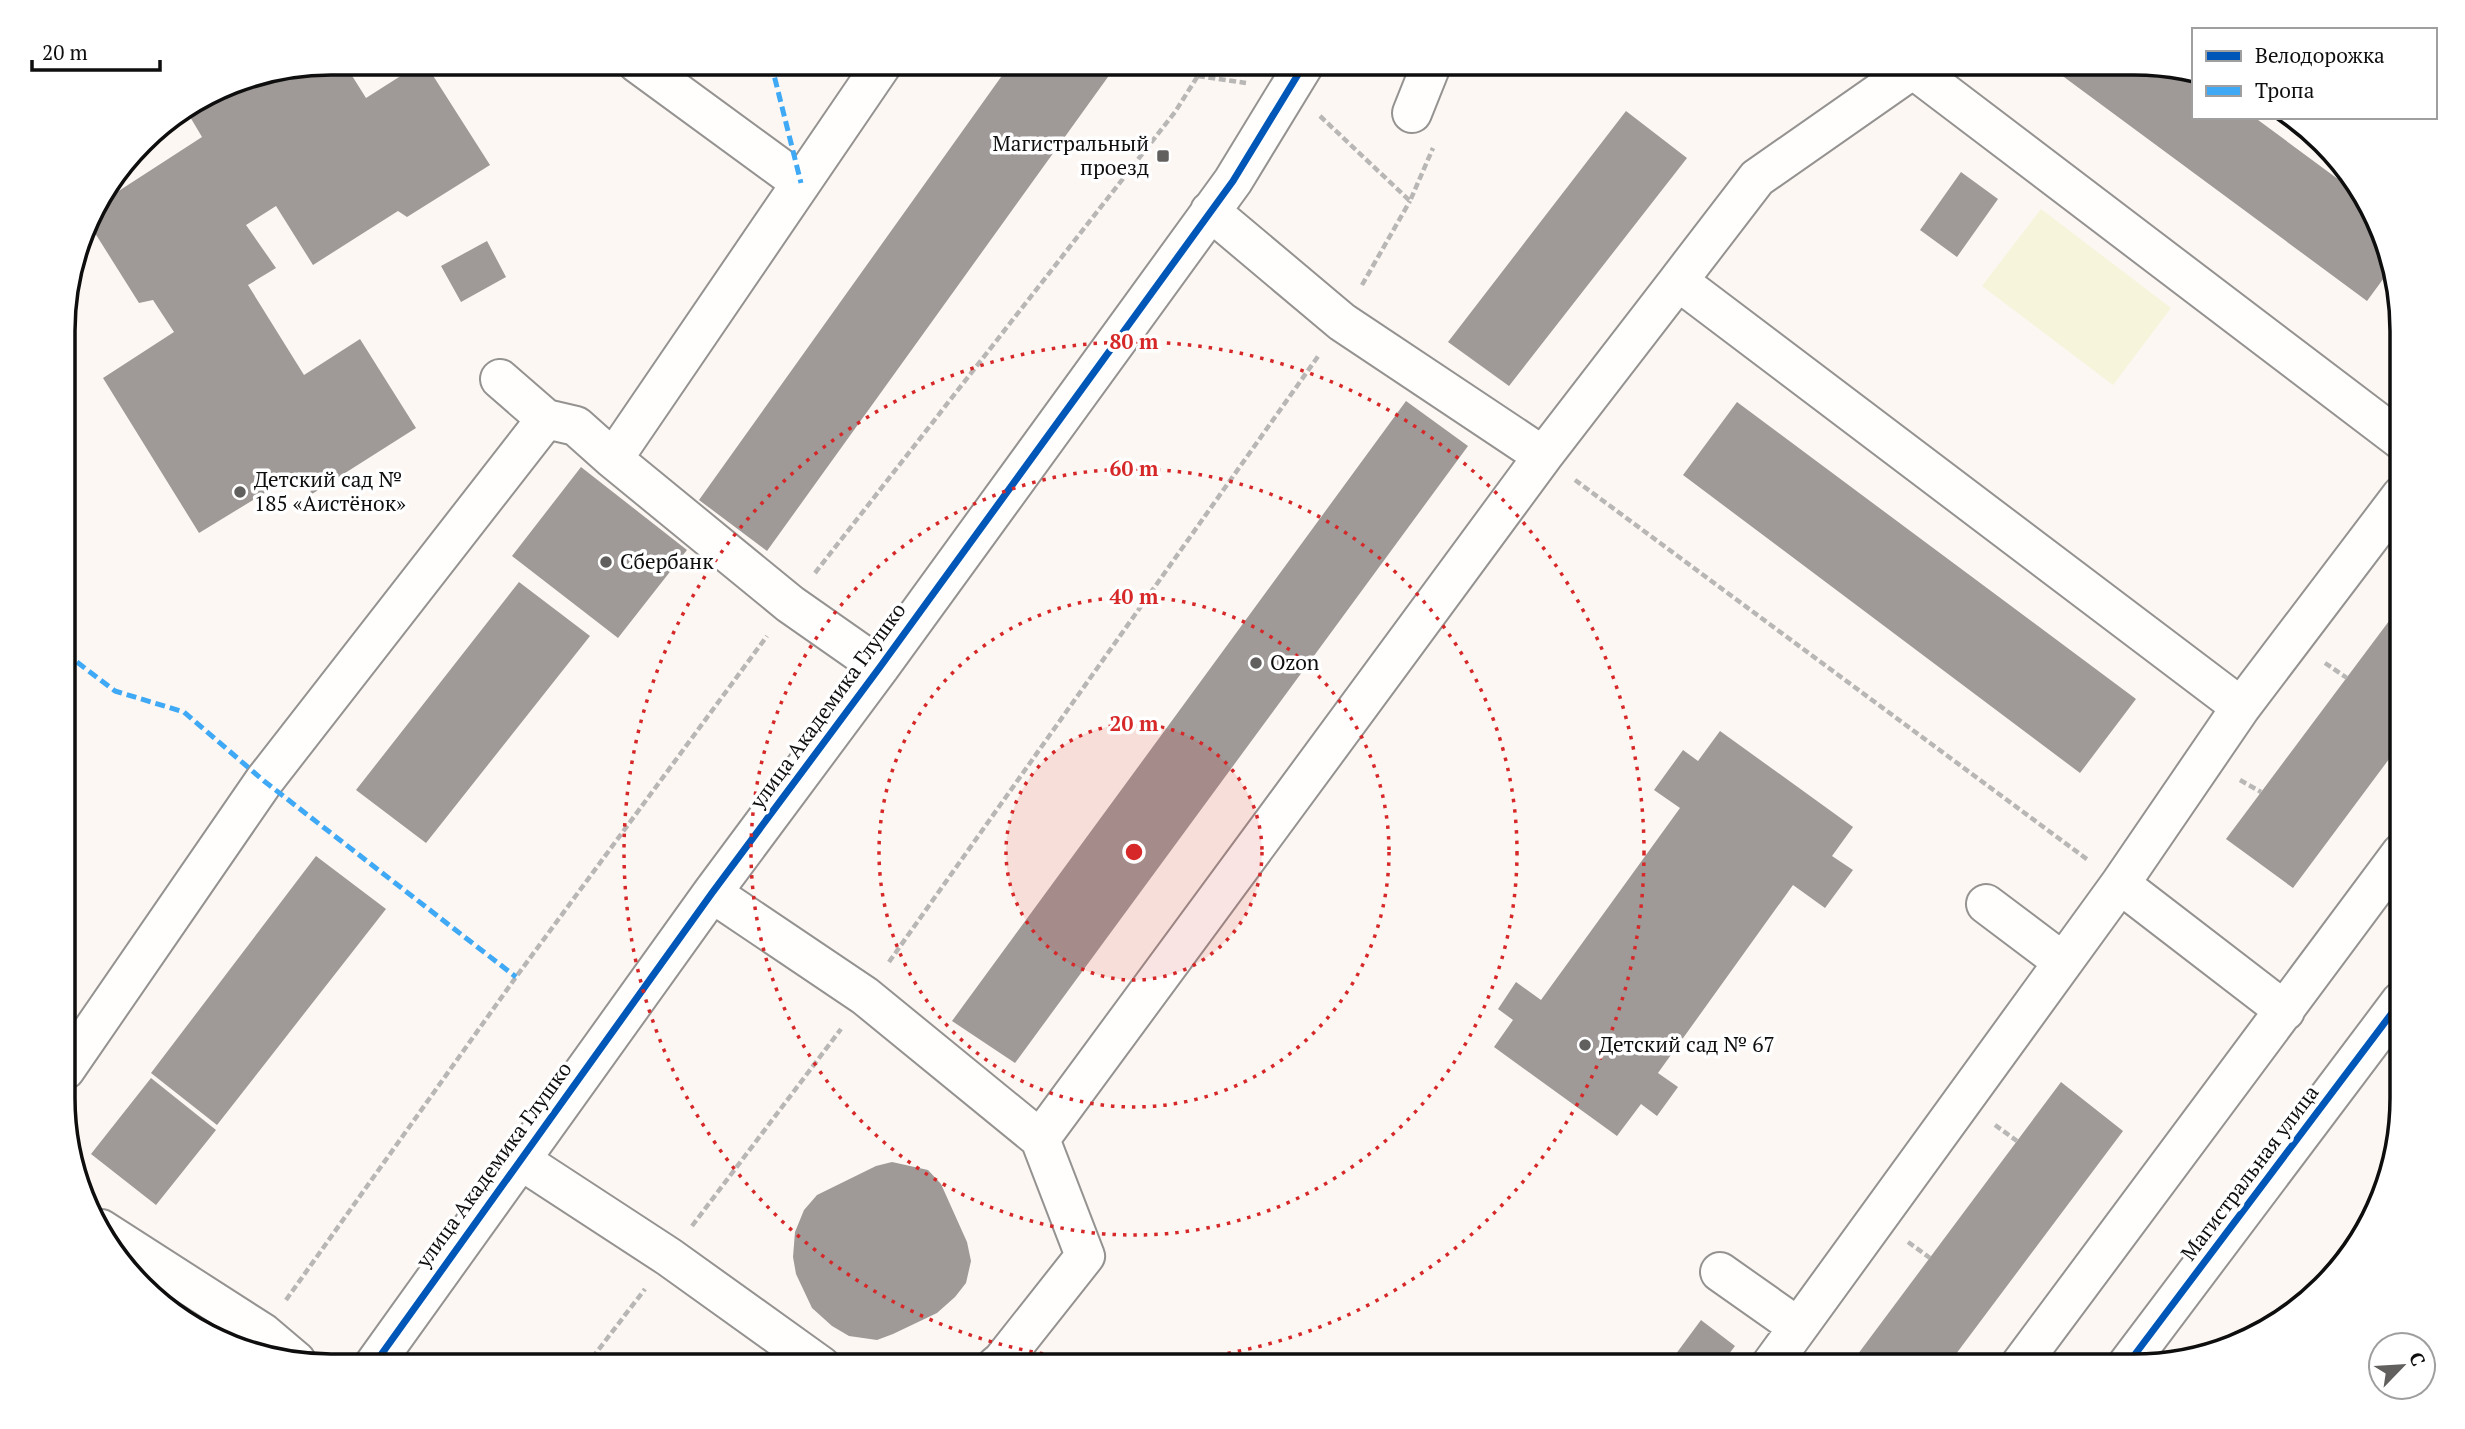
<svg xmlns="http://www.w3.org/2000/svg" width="2465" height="1429" font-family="'PT Serif',serif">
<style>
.pitch{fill:#f6f4db}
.building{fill:#9f9a98}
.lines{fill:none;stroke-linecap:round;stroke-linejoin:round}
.minor-casing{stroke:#959391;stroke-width:42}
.path{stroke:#b8b7b6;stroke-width:4.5;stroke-dasharray:7 3.5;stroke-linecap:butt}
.minor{stroke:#fffefd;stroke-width:38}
.quiet{stroke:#3fa9f5;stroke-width:5;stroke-dasharray:10 5;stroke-linecap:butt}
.cycleway-casing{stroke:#fff;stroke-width:11}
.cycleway{stroke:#0057b8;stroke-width:7}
.ring{fill:none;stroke:#d62828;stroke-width:3.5;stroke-dasharray:3.5 7}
.poi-dot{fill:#61605e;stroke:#fff;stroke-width:2.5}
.labels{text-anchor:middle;stroke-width:7;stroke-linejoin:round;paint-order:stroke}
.poi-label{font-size:21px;fill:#0e0e0e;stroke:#fff;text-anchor:start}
.street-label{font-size:21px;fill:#0e0e0e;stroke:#fff}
.rim{fill:none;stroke:#0e0e0e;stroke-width:3.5}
.centre{fill:#d62828;stroke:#fff;stroke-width:3.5}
.ring-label{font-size:21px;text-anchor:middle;font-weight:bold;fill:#d62828;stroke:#fff;stroke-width:7;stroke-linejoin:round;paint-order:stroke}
</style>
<rect width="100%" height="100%" fill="#fcf7f2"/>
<path class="pitch" d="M2041,209L2171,308L2113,385L1982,286Z"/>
<path class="building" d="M331,63H344L366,98L421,63H425L490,165L407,217L398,211L313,265L276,206L246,225L276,268L248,285L304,375L360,339L416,428L312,494L299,472L199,533L103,378L174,332L153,300L139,303L88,222L91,212L97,205L202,137L186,110L229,83Z
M1011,63H1118L767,551L699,500Z
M2045,63H2134L2191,70L2194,73V117H2254L2365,199L2388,245L2392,267L2367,301Z
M1626,111L1687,158L1509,386L1448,342Z
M1961,172L1998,199L1957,257L1920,230Z
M487,241L506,277L461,302L441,266Z
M1406,401L1468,446L1015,1063L952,1021Z
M1737,402L2136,699L2080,773L1683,475Z
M581,467L687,550L618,638L512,556Z
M519,582L590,636L426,843L356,790Z
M2401,605V743L2293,888L2226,839Z
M1720,731L1853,827L1832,856L1853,870L1825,908L1793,885L1658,1073L1678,1087L1657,1116L1641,1104L1617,1136L1494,1047L1513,1020L1498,1009L1516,982L1541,1000L1680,808L1654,790L1683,750L1698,761Z
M316,856L386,909L217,1125L151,1073Z
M151,1078L216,1130L156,1205L91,1154Z
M2061,1082L2123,1131L1947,1366H1849Z
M892,1162L928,1170L941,1184L967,1242L971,1261L966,1283L955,1297L937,1313L893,1334L877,1340L849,1336L832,1326L812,1308L796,1274L793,1257L795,1232L804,1210L817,1195L876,1166Z
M2327,1264L2336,1271L2324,1287L2283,1318Z
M1701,1320L1735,1346L1720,1366H1667Z"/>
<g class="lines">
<defs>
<path id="minor" d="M637,63L801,183
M1412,113L1432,63
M1210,211L1342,322L1543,456L1678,281L2241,707
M1678,281L1757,178L1913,69L2401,440
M500,379L546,419
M613,459L790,604L880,667
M2120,884L2285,1011
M712,893L865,996L1040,1139L1085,1256L1002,1361L996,1366
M1986,904L2063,962
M65,1070L264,781L546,419L576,426L613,459L883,63
M1040,1139L1543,456
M519,1159L669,1257L821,1366
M101,1229L263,1333L296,1361
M1720,1272L1798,1327
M2020,1365L2401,853
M2127,1365L2401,1001
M373,1366L712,893L880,667L1233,181L1305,63
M1770,1366L2120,884L2241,707L2401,496"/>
</defs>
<use href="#minor" class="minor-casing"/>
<path class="path" d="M1198,76L1246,83
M1320,116L1410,201L1433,148
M1362,285L1410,201
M1575,480L2088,860
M815,573L1175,112L1206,63
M2325,663L2347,678
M2240,780L2261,792
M889,962L1319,355
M1995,1125L2017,1141
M692,1226L841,1029
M1908,1242L1930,1258
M286,1300L516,977L767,636
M1826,1358L1837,1366
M586,1366L645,1289"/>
<use href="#minor" class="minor"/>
<path class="quiet" d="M771,63L801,183
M65,653L115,691L184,712L264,781L516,977"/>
<defs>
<path id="cycleway" d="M2127,1365L2401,1001
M373,1366L712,893L880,667L1233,181L1305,63"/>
</defs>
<use href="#cycleway" class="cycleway-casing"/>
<use href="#cycleway" class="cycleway"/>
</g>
<circle cx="1134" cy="852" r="128" fill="#d62828" fill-opacity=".12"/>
<g class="ring">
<circle cx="1134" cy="852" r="128"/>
<circle cx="1134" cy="852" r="255"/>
<circle cx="1134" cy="852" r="383"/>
<circle cx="1134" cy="852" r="510"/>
</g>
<g class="poi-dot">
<rect x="1156" y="149" width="14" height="14" rx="3.5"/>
<circle cx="240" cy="492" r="7"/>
<circle cx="606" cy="562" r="7"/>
<circle cx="1256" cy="663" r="7"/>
<circle cx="1585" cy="1045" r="7"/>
</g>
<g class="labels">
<g class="poi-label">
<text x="1149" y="151" text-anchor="end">Магистральный<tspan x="1149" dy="24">проезд</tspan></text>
<text x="254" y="487">Детский сад №<tspan x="254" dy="24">185 «Аистёнок»</tspan></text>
<text x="620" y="569">Сбербанк</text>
<text x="1270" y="670">Ozon</text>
<text x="1599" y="1052">Детский сад № 67</text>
</g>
<g class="street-label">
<text transform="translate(828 706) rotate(-54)" y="7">улица Академика Глушко</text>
<text transform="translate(494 1165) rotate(-54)" y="7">улица Академика Глушко</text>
<text transform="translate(2250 1173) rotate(-53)" y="7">Магистральная улица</text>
</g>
</g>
<path d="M0 0H2465V1429H0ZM331 75H2134A256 256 0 0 1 2390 331V1098A256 256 0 0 1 2134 1354H331A256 256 0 0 1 75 1098V331A256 256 0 0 1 331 75Z" fill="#fff" fill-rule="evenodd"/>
<path class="rim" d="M331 75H2134A256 256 0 0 1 2390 331V1098A256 256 0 0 1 2134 1354H331A256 256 0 0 1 75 1098V331A256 256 0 0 1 331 75Z"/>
<circle cx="1134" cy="852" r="10" class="centre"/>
<g class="ring-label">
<text x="1134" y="349">80 m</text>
<text x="1134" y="476">60 m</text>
<text x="1134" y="604">40 m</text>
<text x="1134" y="731">20 m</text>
</g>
<rect x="2192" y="28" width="245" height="91" fill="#ffffff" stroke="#9f9f9f" stroke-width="2"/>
<rect x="2206" y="51" width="35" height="10" fill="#0057b8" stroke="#9f9f9f" stroke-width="2"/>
<text x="2255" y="63" font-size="21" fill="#0e0e0e">Велодорожка</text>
<rect x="2206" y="86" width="35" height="10" fill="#3fa9f5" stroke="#9f9f9f" stroke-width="2"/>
<text x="2255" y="98" font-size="21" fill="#0e0e0e">Тропа</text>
<g transform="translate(2402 1366) rotate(65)"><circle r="33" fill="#ffffff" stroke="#9f9f9f" stroke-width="2"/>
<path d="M0-5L12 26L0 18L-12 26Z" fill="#61605e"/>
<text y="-10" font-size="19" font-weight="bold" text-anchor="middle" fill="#0e0e0e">С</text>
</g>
<path d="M32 60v10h128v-10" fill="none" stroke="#0e0e0e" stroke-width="3.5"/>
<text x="42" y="60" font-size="21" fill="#0e0e0e" stroke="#ffffff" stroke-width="5" paint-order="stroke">20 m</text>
</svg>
